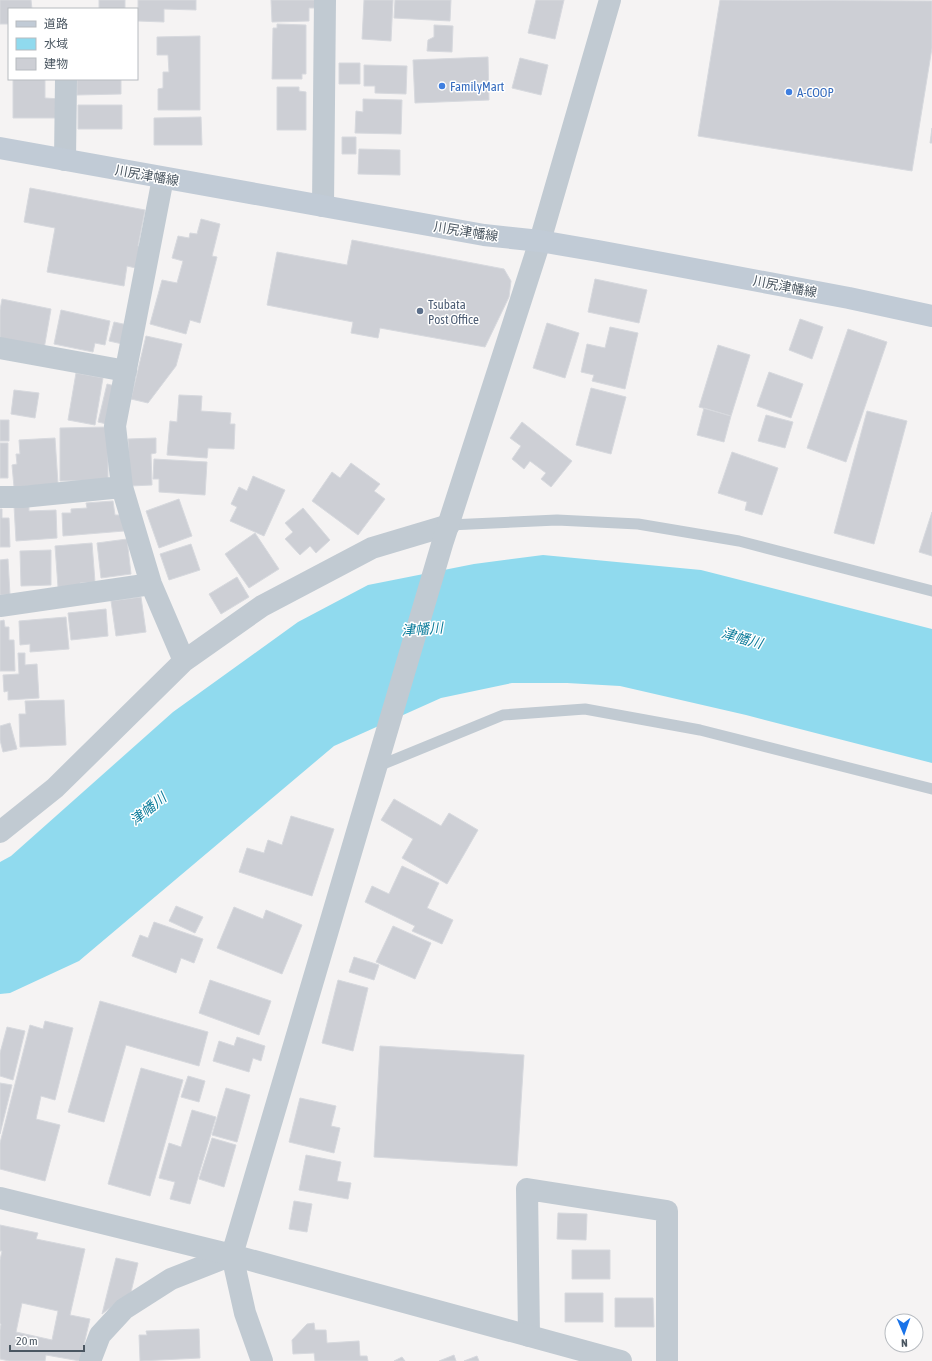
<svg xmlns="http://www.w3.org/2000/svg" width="932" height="1361" font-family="'Asap Condensed','Noto Sans JP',sans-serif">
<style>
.water{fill:#90daee}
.building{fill:#cdcfd5;stroke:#d7d9de;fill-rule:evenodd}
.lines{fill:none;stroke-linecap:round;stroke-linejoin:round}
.service{stroke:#c1cad2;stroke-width:11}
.minor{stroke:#c1cad2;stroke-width:22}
.tertiary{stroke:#c1cad2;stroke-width:22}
.secondary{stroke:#c1cbd6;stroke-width:22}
.shop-dot{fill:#3f7fe0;stroke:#fff;stroke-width:1.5}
.service-dot{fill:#5c6f8a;stroke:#fff;stroke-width:1.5}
.labels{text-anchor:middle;stroke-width:3;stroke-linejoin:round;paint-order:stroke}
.shop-label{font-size:13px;fill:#366cbe;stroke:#fff;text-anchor:start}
.street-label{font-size:13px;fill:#4a5661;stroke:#fff}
.service-label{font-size:13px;fill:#4e5e75;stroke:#fff;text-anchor:start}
.water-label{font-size:14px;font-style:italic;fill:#0c7c9b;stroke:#fff}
</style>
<rect width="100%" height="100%" fill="#f5f3f3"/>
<path class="water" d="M543,555L701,570L932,629V763L746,715L620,686L567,683H512L441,698L334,746L79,961L10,993L0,994V862L11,856L173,712L298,622L368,585L474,564Z"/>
<path class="building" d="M0,0H31L32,9H9V24H0Z
M99,0H125V9H99Z
M138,0H196V10L164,9V22L138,21Z
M271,0H317L318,8H309V21L272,22Z
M364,0H393L391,41L362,39Z
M395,0H451L450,21L394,18Z
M536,0H564L555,39L528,33Z
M720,0L932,1V48L912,171L698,136Z
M277,24L306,25V74H302V79H272L273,28H277Z
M434,25L453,26L452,52L427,51L428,40L434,37Z
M200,36V110H158V89L163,88V72H169L168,55H157V37Z
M488,57L489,100L415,103L413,60Z
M520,58L548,65L541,95L512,88Z
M339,63H360V84H339Z
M364,65L407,66L406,94L375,93V86H364Z
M13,79H45V98L61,99V118H13Z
M77,79H121V94L77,95Z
M277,87H299V91L306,92V130H277Z
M363,99L402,100L401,134L355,133L356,111L363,112Z
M78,105H122V129H78Z
M201,117L202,145H154V118Z
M932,128V143H930Z
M342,137H356V154H342Z
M359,149L400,150V175L358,174Z
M30,188L145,210L138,246L145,247L140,269L127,266L124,286L47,272L55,228L24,222Z
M201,219L220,224L212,256L217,257L200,323L190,320L186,334L150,324L162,280L177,283L183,261L172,258L178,236L189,238L190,233L197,234Z
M352,240L504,269L511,281L509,297L485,347L380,328L378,338L351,333L353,322L267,305L277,252L347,265Z
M595,279L647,290L639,323L588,312Z
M2,299L51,309L44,349L0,341V310Z
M61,310L110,321L105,345L95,343L93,352L54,344Z
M800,319L823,327L812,359L789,350Z
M114,322L132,326L127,345L109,341Z
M547,323L579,333L565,378L533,368Z
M610,327L638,333L625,389L592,381L594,375L581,372L587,344L605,348Z
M848,329L887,342L846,462L807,448Z
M146,336L182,344L176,366L148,403L131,399Z
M718,345L750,355L731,416L699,407Z
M769,372L803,384L791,418L757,406Z
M76,373L103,378L95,425L68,420Z
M107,384L119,387L111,425L98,422Z
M591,388L626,397L611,454L576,445Z
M14,390L39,393L35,418L11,414Z
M179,395L202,396L201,411L231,413L230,424H235L234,449L208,448L207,458L167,455L170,421L177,422Z
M704,408L731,416L724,442L697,435Z
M867,411L907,421L874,544L834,533Z
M766,415L793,422L785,448L758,441Z
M0,420H9V441H0Z
M522,422L572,461L551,487L541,479L546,473L530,461L524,469L512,459L521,446L510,438Z
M108,427V480L60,481V428Z
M55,438L58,484L14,487L12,465L17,464L16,454H20L19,440Z
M156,438V453L151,454L152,485L130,486L128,439Z
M0,443H8V478H0Z
M732,452L778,468L762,515L745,510L747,502L718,493Z
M154,459L207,462L205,495L159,492V479H153Z
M351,463L380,484L374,491L385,499L358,535L312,501L332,472L340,478Z
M253,476L285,490L264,536L230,521L237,507L231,504L239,487L247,491Z
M179,499L192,536L159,548L146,511Z
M113,501L115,515H123L124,531L63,536L62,513H71V509L87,508L86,503Z
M29,505V511L56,510L57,538L16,541L14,506Z
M303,508L330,540L316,553L310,546L300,555L285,539L293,532L285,523Z
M0,509H2V518H9L10,547H0Z
M932,512V556L919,552Z
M255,533L279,569L249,588L225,554Z
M127,539L131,574L101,578L97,543Z
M92,543L95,582L80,583V586L58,587L55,546Z
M191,544L200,570L169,580L160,554Z
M51,550V585L21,586L20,551Z
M8,559L10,595H0V560Z
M237,577L249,597L221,614L209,594Z
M141,597L146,632L116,636L111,601Z
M106,609L108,636L71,640L68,613Z
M66,617L69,649L30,652V644L20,645L19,621Z
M4,620L5,627H9V640H14L15,671H0V621Z
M18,653H25V665L37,664L39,698L8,700V691L4,692L3,675L19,674Z
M64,700L66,745L20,747L19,714H26L25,701Z
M10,723L17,749L3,752L0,740V726Z
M394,799L441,826L449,813L478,830L447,884L402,858L413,839L381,820Z
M291,816L334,829L312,896L239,872L247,848L264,853L268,840L282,845Z
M402,866L439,883L427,908L453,920L442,944L412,931L415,926L365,902L372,886L389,894Z
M176,906L203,917L195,933L169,921Z
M234,907L263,919L266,910L302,925L282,974L217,948Z
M154,922L203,939L194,963L181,958L176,973L132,956L140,935L148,938Z
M393,926L431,943L415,979L376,962Z
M354,957L379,965L374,980L349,972Z
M210,980L271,1001L259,1035L199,1013Z
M338,980L368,988L353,1051L322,1043Z
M100,1001L208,1032L199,1066L126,1045L104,1122L68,1112Z
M45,1021L73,1028L55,1100L41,1096L36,1119L60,1125L45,1181L0,1169V1143L30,1025L43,1029Z
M7,1027L25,1031L13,1080L0,1076V1053Z
M237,1037L265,1046L261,1061L253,1058L249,1072L213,1061L219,1041L234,1046Z
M380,1046L524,1055L517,1166L374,1157Z
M141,1068L183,1080L150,1196L108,1184Z
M188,1076L205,1081L199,1102L181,1097Z
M0,1083L12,1085L0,1134Z
M226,1088L250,1095L237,1142L212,1135Z
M300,1098L336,1106L331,1126L340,1128L334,1153L289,1142Z
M192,1110L216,1117L190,1204L170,1199L175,1182L159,1178L169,1143L181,1147Z
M212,1138L236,1145L224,1187L199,1179Z
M306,1155L341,1162L337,1181L351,1183L348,1199L299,1190Z
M294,1201L312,1204L307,1232L289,1229Z
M558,1213L587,1214L586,1240L557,1239Z
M0,1225L38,1233L36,1239L85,1249L70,1315L90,1319L80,1361L46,1355L45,1361H9L0,1359V1330L1,1324L0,1323V1260L2,1251H0ZM22,1303L58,1311L52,1340L16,1332Z
M572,1250H610V1279H572Z
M116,1258L138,1263L131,1292L102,1314Z
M565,1293H603V1322H565Z
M615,1298H653L654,1327H615Z
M314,1323L315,1330H326L327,1343L359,1341L360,1356H367L368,1361H315L314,1353L293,1354L292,1340L307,1324Z
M199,1329L200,1358L140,1361L139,1335H147L146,1331Z
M454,1355L456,1361H439Z
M477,1356L479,1361H464Z
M402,1357L405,1361H394Z"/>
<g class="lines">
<path class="service" d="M449,525L557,520L638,524L739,541L932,591
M376,767L503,715L585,709L700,730L932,789"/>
<path class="minor" d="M65,160L66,79
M163,178L115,426L122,487L151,584L184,661
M323,206L325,0
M0,348L126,371
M0,497H22L122,487
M0,606L151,584
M0,832L55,788L184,661L262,606L372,548L449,525
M529,1336L527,1189L667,1211V1361
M90,1361L100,1335L124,1309L171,1279L232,1255"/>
<path class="tertiary" d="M0,1198L232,1255L621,1361
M262,1361L245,1313L232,1255L443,541L540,241L610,0"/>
<path class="secondary" d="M0,148L484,235L540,241L598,251L849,298L932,316"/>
</g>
<g class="shop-dot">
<circle cx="442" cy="86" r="4"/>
<circle cx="789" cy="92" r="4"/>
</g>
<circle class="service-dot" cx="420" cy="311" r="4"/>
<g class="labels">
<g class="shop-label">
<text x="450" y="91">FamilyMart</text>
<text x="797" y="97">A-COOP</text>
</g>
<g class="street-label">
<text transform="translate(147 175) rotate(10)" y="5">川尻津幡線</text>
<text transform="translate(466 231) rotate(9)" y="5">川尻津幡線</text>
<text transform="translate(785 286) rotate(11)" y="5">川尻津幡線</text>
</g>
<g class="service-label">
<text x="428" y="309">Tsubata<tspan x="428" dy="15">Post Office</tspan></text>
</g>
<g class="water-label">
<text transform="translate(422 629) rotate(-4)" y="5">津幡川</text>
<text transform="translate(742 638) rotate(16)" y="5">津幡川</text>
<text transform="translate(148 809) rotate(-39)" y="5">津幡川</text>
</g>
</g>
<rect x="8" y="8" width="130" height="72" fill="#ffffff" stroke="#b7bbc0"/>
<rect x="16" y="21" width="20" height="6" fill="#c1cbd6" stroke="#b7bbc0"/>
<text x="44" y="28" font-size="12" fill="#4a5661">道路</text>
<rect x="16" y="38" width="20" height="12" fill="#90daee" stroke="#b7bbc0"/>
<text x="44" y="48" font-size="12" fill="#4a5661">水域</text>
<rect x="16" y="58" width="20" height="12" fill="#cdcfd5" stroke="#b7bbc0"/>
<text x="44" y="68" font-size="12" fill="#4a5661">建物</text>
<g transform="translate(904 1333) rotate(178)"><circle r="19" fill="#ffffff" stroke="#b7bbc0"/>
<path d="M0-3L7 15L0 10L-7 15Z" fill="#1a73e8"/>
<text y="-6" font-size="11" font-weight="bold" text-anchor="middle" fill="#4a5661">N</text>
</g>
<path d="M10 1345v6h74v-6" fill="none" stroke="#4a5661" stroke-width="2"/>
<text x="16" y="1345" font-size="12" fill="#4a5661" stroke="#ffffff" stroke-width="3" paint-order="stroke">20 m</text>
</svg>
